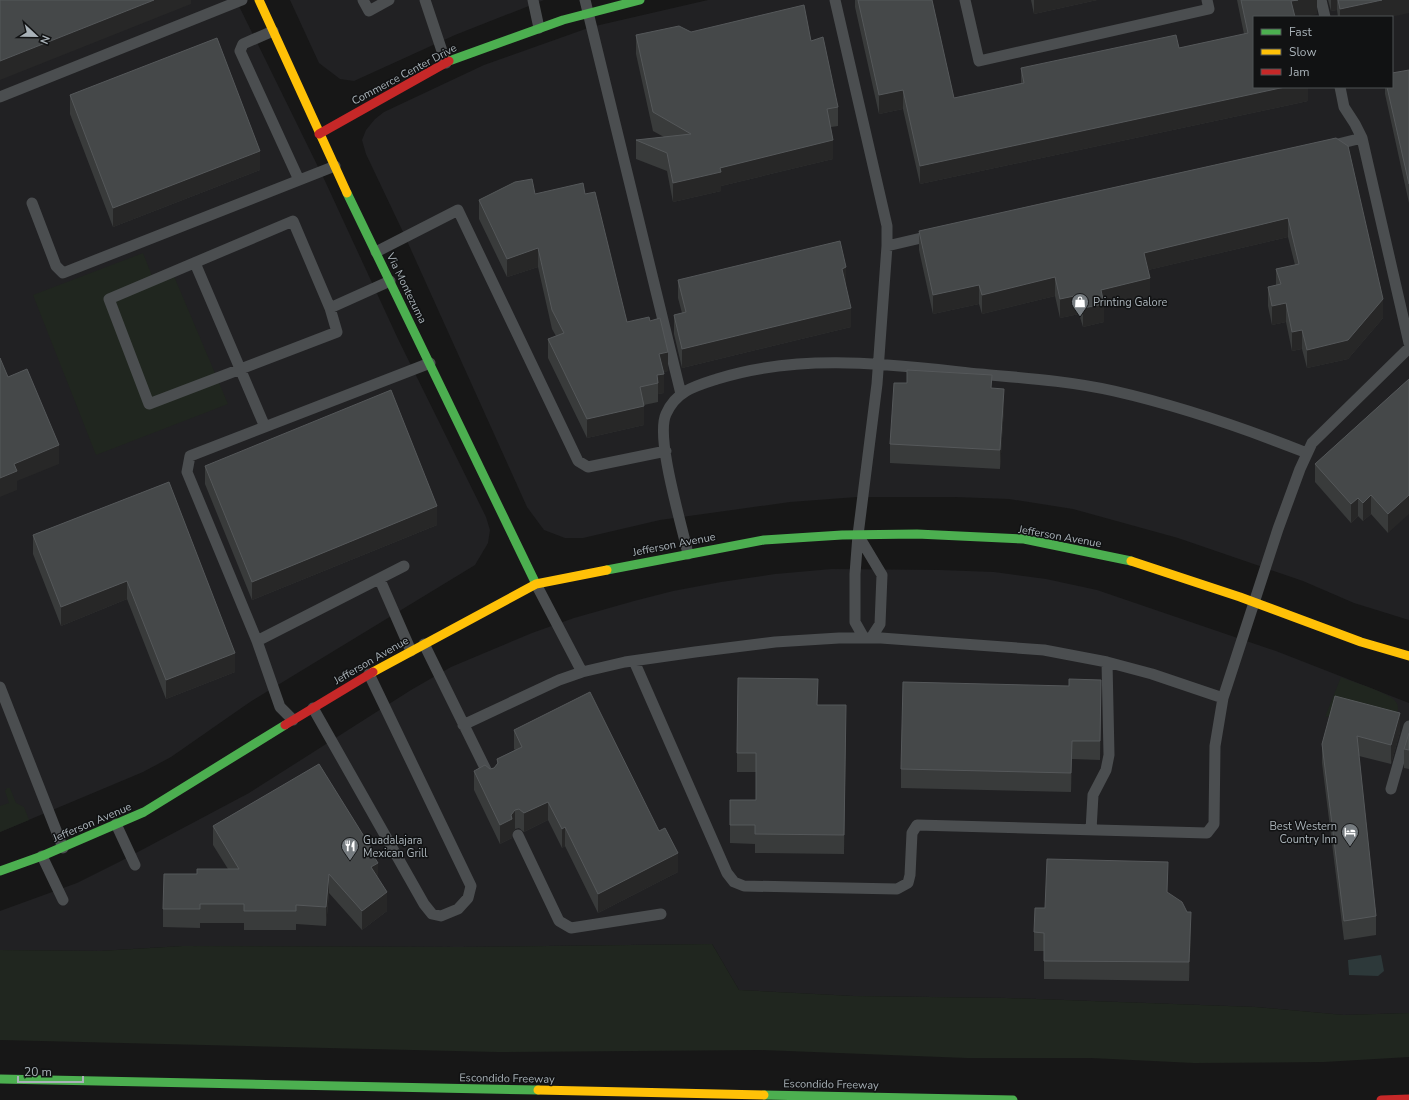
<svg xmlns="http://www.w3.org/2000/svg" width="1409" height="1100" font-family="'Nunito Sans',sans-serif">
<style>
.built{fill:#212123;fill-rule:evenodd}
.green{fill:#20261f}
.water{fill:#2d393a}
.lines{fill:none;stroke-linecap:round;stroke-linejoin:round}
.lane{stroke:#4b4e50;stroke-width:11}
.fast{stroke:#4caf50;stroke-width:9}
.slow{stroke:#ffc107;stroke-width:9}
.jam{stroke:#c62828;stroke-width:9}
.wall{fill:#393b3b}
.shaded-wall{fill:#272727}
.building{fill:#454849;stroke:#55585a}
.labels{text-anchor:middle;stroke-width:3;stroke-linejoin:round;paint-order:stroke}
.street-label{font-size:11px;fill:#a9b2b8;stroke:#111213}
.poi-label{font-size:11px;fill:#a9b2b8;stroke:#111213;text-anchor:start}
</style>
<rect width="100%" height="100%" fill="#171717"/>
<path class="built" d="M0,0H236L325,181L398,339L486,517L490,530L488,543L475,565L250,702L171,757L143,772L0,832Z
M290,0H544L455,35L354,81L340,79L319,63Z
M708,0H1409V620L1354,603L1303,581L1178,538L1073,509L1009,499L955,497H857L790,502L660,520L583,538H565L544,530L527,507L403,232L366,154L362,140L366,130L375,119L384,112L484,65L591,27ZM1254,17H1392V87H1254Z
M832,569L940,570L994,572L1046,579L1097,590L1276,651L1409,703V1013L1344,1015L1255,1007L1006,998L853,996L739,990L712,944L460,947L183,946L100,951L0,950V911L77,883L119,862L249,793L411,690L451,667L532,633L574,618L634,601L673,591L721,582L775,574Z"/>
<path class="green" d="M143,253L152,276L171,269L228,404L96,455L33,295Z
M1341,677C1352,682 1391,693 1396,702C1399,706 1398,710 1397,714L1335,715L1325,717Z
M7,788H10L16,803L24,807L29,820L0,832V806L9,803L5,791Z
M712,944L739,990L853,996L1006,998L1255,1007L1344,1015L1409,1013V1057L1324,1062L1194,1063L1091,1058H967L760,1050L497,1052L0,1040V950L100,951L183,946L460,947Z"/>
<path class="water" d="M1381,955L1384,971L1378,976L1349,975L1348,960Z"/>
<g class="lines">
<path class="lane" d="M363,0L369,11L389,0
M425,0L446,63
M533,0L539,28
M585,0L681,394
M835,0L887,226V246
M965,0L979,61L1209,9L1207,0
M1321,0L1325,17
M273,31L243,44L240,51L299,180
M1340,87L1344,107L1355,124L1362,138
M0,97L242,0
M1330,146L1362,138L1409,343
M32,203L56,266L63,273L335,166
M293,221L330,308L337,332L149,404L109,299Z
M376,252L458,210L578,461L588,467L666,451
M195,263L265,427
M330,308L390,281
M858,535L882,575L880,624L871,638
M688,554C682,525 655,438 666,414C676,391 695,386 717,379C803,352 893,365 980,374C1024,378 1070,381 1114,391C1180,406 1244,428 1307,453
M404,566L257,641L187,472L190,456L430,363
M380,580L411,651
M536,584L582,672
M864,638L855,622V574L858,535L877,384L887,246L934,235
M257,641L280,707L293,720
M424,644L490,778
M634,661L727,873L734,882L744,886L897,889L908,883L910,875L912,833L917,825L1207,833L1214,824L1215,746L1223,698
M0,687L63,848
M313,708L424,904L432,914L441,916L458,909L468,898L471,886L369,674
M463,725L559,680L582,672L625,662L695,652L775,642L839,638H881L1044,650L1107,662L1152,674L1223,698L1278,529L1300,469L1312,443L1409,348
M1391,789L1409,726
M116,824L135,865
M1091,830L1093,795L1106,770L1109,755L1107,662
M518,835L559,921L571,928L661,914
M42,856L63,900"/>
<path class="fast" d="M449,61L563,20L640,0
M347,193L536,584
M607,570L764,540L842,535L917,534L1024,539L1131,561
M0,871L42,856L144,812L285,725
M0,1079L538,1090
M764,1095L1013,1100"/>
<path class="slow" d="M259,0L347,193
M1131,561L1240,597L1361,642L1409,656
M373,672L536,584L607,570
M538,1090L764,1095"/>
<path class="jam" d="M319,134L449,61
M285,725L373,672
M1381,1100L1409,1099"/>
</g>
<path class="wall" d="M855,0H932L954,98L1021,83V68L1179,48L1244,34L1237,0H1317V14L1254,17L1308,87V101L920,184L903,109L879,114L855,7Z
M1031,0H1097L1034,14Z
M1328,0H1409L1391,17H1338L1337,10L1331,11Z
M691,32L811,41L838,107V126L831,127L833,159L721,186V191L673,202L667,171L636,159V140L664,137L653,131L636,54V35Z
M1409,70V203L1385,94V87H1392Z
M70,95L260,170L113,227L70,114Z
M1336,138L1383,318L1348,359L1307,368L1302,349L1292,351L1286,322L1272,325L1268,306V287L1276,285V269L1295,265L1288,237L1148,270L1150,296L1104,308V322L1083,327L1079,314L1060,318L1055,296L982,314L979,304L933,314L919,250V231Z
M535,194H585L627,322L650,321L668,371L663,372L664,393L658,394V402L644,405V425L587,438L548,358V339L556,336L552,329L538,267L507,277L479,219V200Z
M678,280L851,327L682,368L674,334V315L682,313L678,298Z
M1409,379L1388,533L1371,514L1363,521L1358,516L1351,523L1315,482V464Z
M992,388L1004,408L1000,469L890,463V444Z
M205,466L437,525L252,600L205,484Z
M169,482L235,672L166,699L127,599L61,626L33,554V535Z
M1335,696L1400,732L1391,764L1359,756L1376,916V935L1344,940L1322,763V744Z
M1101,699L1100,760L1072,759L1071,792L901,788V769Z
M818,705L846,724L844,854L755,853V844L730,843V800H756V772H737V753Z
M514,730L678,872L598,913L565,846L562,848L548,820L524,832L519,828L515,829L512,833V838L500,844L474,790V771L494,768L497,764V759L515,750L514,749Z
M1409,733V769L1404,768V749Z
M213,826L375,859L378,878L387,911L362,930L329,893L326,926L296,924V930H244V923H200V928L163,927V909L197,874L228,869L213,845Z
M1167,892L1191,931L1189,981L1044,979V951H1034V932L1045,908Z"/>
<path class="shaded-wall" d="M154,0H191V4L0,80V61Z
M1034,0H1097L1034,14Z
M1298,0H1317V14L1306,17H1291V1Z
M1331,0H1337V10L1331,11Z
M1382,0H1409V13L1391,17H1340V9Z
M1285,87H1308V101L920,184V166Z
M903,90V109L879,114V95Z
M833,140V159L721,186V191L673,202V183L720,168Z
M260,151V170L113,227V208Z
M1288,218V237L1144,271V253Z
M538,248V267L507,277V259Z
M846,267V286L842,269Z
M1055,277V296L982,314V295Z
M1150,278V296L1104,308V322L1083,327V308L1101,290Z
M979,285V304L933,314V295Z
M1079,295V314L1060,318V299Z
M1383,299V318L1348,359L1307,368V350Z
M1286,303V322L1272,325V306Z
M851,308V327L682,368V349Z
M1302,330V349L1292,351V332Z
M668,352V371L659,373V354Z
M664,374V393L658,394V383L657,375Z
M1004,389V408L1000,469V450Z
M644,406V425L587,438V419Z
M59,445V464L17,481V490L0,497V478L14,464Z
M1371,495V514L1363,521V503Z
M1409,495V514L1388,533V514Z
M1358,498V516L1351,523V504Z
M437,506V525L252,600V582Z
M127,581V599L61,626V607Z
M235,653V672L166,699V680Z
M1101,680V699L1100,760V741Z
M846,705V724L844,854V835Z
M1400,713V732L1391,764V745Z
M1072,741V759L1071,792V773Z
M548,802V820L524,832V813Z
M515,810V829L512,833V838L500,844V825L511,815Z
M565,827V846L562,848V829Z
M678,853V872L598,913V894Z
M375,854V865L378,863V882L371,867L373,855Z
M329,874V893L326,926V907Z
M387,892V911L362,930V911Z
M1191,912V931L1189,981V962Z"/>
<path class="building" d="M0,0H154L0,61Z
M858,0H932L954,98L1024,83L1021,68L1176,35L1179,48L1248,33L1241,0H1298L1291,1L1295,17H1254V87H1285L920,166L903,90L879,95Z
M1338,0H1382L1340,9Z
M804,5L811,41L823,37L838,107L827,109L833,140L720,168L721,172L673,183L667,153L636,140L691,134L653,112L636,35L679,26L691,32Z
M217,38L260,151L113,208L70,95Z
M1409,70V184L1387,87H1392V73Z
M1336,138L1348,146L1383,299L1348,340L1307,350L1302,330L1292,332L1286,303L1272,306L1268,287L1281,284L1276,269L1299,264L1288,218L1144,253L1150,278L1101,290L1104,304L1083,308L1079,295L1060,299L1055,277L982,295L979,285L933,295L919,231Z
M532,179L535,194L583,183L585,194L595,192L627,322L649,317L650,321L660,318L668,352L659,354L664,374L657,375L658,383L640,387L644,406L587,419L548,339L564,333L552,310L538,248L507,259L479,200L515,182Z
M840,241L846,267L842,269L851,308L682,349L674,315L686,312L678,280Z
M0,358L8,377L27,369L59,445L14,464L17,471L0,478Z
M907,370L992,375L991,388L1004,389L1000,450L890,444L894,383H907Z
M1409,379V495L1388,514L1371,495L1363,503L1358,498L1351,504L1315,464Z
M391,390L437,506L252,582L205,466Z
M169,482L235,653L166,680L127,581L61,607L33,535Z
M738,678L818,679L817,705H846L844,835L755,834V825H730V800H756V753H737Z
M1069,679L1101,680L1100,741H1072L1071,773L901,769L903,682L1069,686Z
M590,692L659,831L665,828L678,853L598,894L565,827L562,829L548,802L524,813L519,809L515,810L511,815L512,819L500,825L474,771L485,765L490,769L494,768L498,763L497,759L522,747L514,730Z
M1335,696L1400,713L1391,745L1357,736L1376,916L1344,921L1322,744Z
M1409,733V750L1404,749Z
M319,764L375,854L373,855L378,863L371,867L387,892L362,911L329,874L326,907L296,905V911H244V904H200V909H163L164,874H197V869H239L213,826Z
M1047,859L1168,862L1167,892L1182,902L1187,912H1191L1189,962L1044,961V933L1034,932L1035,908H1045Z"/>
<defs>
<symbol id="shop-pin" viewBox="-11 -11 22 30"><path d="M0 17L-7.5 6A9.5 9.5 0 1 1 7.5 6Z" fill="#767c80" stroke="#111213"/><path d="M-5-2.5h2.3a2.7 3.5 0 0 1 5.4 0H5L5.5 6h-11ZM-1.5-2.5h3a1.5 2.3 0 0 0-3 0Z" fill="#fff"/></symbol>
<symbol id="hotel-pin" viewBox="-11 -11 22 30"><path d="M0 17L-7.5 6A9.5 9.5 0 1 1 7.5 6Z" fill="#767c80" stroke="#111213"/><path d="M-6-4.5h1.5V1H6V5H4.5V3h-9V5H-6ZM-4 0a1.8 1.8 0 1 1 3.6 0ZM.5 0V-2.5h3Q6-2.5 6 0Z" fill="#fff"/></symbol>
<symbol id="restaurant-pin" viewBox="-11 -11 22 30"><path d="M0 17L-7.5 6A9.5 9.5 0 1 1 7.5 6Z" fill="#767c80" stroke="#111213"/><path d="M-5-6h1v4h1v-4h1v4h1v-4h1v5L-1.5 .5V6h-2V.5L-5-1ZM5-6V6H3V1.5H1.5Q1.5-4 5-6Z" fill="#fff"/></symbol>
</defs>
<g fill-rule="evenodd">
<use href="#shop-pin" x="1070" y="292" width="20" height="27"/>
<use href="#hotel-pin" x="1340" y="822" width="20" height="27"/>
<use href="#restaurant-pin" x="340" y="836" width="20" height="27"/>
</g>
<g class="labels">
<g class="street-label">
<text transform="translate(404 74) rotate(-28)" y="4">Commerce Center Drive</text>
<text transform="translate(407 288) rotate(64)" y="4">Via Montezuma</text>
<text transform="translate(1060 536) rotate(10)" y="4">Jefferson Avenue</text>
<text transform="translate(674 544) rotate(-11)" y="4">Jefferson Avenue</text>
<text transform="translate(371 660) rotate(-30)" y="4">Jefferson Avenue</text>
<text transform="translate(92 822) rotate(-23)" y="4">Jefferson Avenue</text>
<text transform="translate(507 1078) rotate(1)" y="4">Escondido Freeway</text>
<text transform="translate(831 1084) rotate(1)" y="4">Escondido Freeway</text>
</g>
<g class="poi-label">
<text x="1093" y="306">Printing Galore</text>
<text x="1337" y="830" text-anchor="end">Best Western<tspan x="1337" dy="13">Country Inn</tspan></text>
<text x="363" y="844">Guadalajara<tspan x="363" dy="13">Mexican Grill</tspan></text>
</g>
</g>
<rect x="1253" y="16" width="140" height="72" fill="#111213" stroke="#4e5255"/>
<rect x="1261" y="29" width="20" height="6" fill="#4caf50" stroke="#4e5255"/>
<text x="1289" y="36" font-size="12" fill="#a9b2b8">Fast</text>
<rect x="1261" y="49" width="20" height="6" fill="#ffc107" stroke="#4e5255"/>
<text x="1289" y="56" font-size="12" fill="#a9b2b8">Slow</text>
<rect x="1261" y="69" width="20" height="6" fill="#c62828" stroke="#4e5255"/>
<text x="1289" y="76" font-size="12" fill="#a9b2b8">Jam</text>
<g transform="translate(36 36) rotate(112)" stroke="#111213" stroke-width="3" paint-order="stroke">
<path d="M0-3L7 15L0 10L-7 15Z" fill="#a9b2b8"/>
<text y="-6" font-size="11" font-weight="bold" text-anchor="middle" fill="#a9b2b8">N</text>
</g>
<path d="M18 1076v6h65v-6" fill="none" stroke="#a9b2b8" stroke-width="2"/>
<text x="24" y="1076" font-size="12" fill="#a9b2b8" stroke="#111213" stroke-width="3" paint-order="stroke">20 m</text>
</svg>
